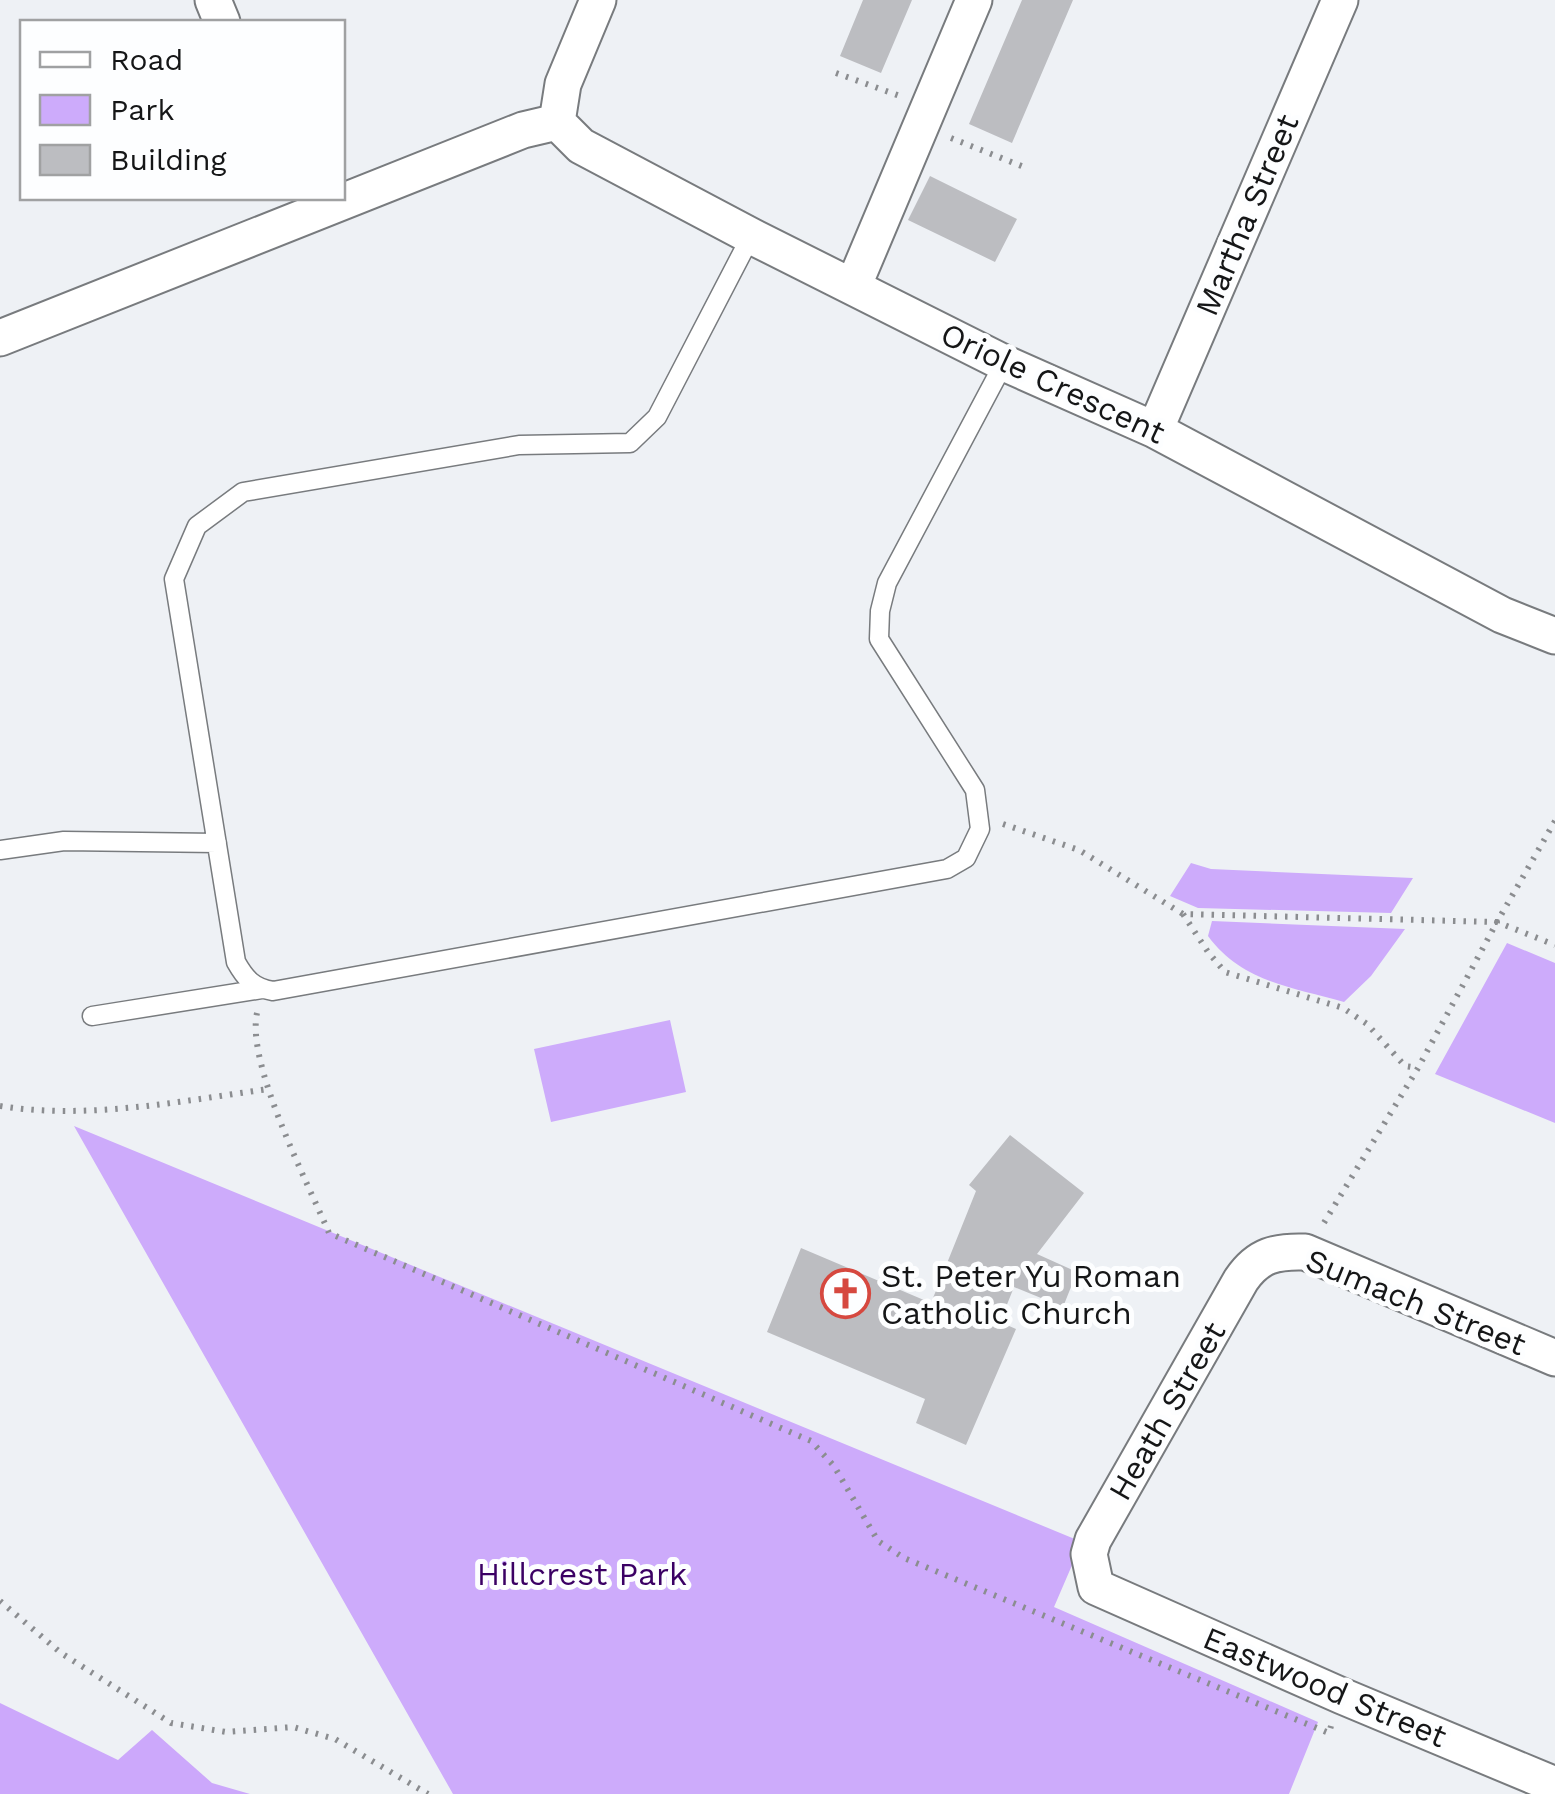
<svg xmlns="http://www.w3.org/2000/svg" width="1555" height="1794" font-family="'Work Sans',sans-serif">
<style>
.green{fill:#cdabfb}
.forest{fill:#cca8fb}
.building{fill:#bcbdc1}
.lines{fill:none;stroke-linecap:round;stroke-linejoin:round}
.service-casing{stroke:#787b7e;stroke-width:21}
.minor-casing{stroke:#787b7e;stroke-width:39}
.path{stroke:#8b8d90;stroke-width:6;stroke-dasharray:2.5 8;stroke-linecap:butt}
.service{stroke:#fff;stroke-width:18}
.minor{stroke:#fff;stroke-width:35}
.labels{text-anchor:middle;stroke-width:10;stroke-linejoin:round;paint-order:stroke}
.street-label{font-size:32px;fill:#151617;stroke:#fdfeff}
.poi-label{font-size:32px;fill:#151617;stroke:#fdfeff;text-anchor:start}
.park-label{font-size:32px;fill:#3b0064;stroke:#fdfeff}
</style>
<rect width="100%" height="100%" fill="#eef1f5"/>
<path class="green" d="M1191,863L1211,869L1413,878L1391,913L1198,908L1170,896Z
M1212,921L1405,929L1371,976L1344,1002C1291,987 1242,982 1208,936Z
M1507,943L1555,963V1123L1435,1074Z
M670,1020L686,1092L551,1122L534,1049Z
M74,1126L1082,1542L1054,1607L1318,1722L1289,1794H453Z"/>
<path class="forest" d="M0,1703L118,1760L152,1730L212,1783L250,1794H0Z"/>
<path class="building" d="M863,0H912L881,73L840,56Z
M1022,0H1073L1012,143L969,124Z
M930,176L1017,219L995,262L908,220Z
M1010,1135L1084,1193L1037,1254L1077,1272L1063,1307L1014,1287L1000,1322L1016,1329L966,1445L916,1423L925,1399L767,1332L801,1248L931,1303L976,1191L969,1185Z"/>
<g class="lines">
<defs>
<path id="service" d="M751,236L657,417L630,443L519,445L243,492L197,526L174,579L236,962C245,978 253,988 273,991L947,869L966,858L980,829L975,790L879,639L880,611L887,583L1004,363
M0,850L64,841L217,843
M92,1016L262,989"/>
<path id="minor" d="M213,0L222,22
M557,122L581,146L751,236L1004,363L1155,430L1502,615L1555,636
M557,122L563,84L598,0
M853,287L974,0
M0,338L523,130L557,122
M1155,430L1340,0
M1555,1358L1305,1252C1276,1251 1258,1255 1241,1280L1093,1540L1089,1554L1096,1587L1342,1696L1555,1785"/>
</defs>
<use href="#service" class="service-casing"/>
<use href="#minor" class="minor-casing"/>
<path class="path" d="M836,73L900,96
M951,138L1029,169
M1555,821L1497,922L1555,945
M1003,824L1079,850L1183,914L1497,922L1418,1068L1322,1226
M1183,914L1208,952L1225,972L1343,1008L1367,1024L1405,1066L1418,1068
M257,1013C246,1064 307,1181 329,1233L811,1441L834,1466L878,1541L904,1558L1329,1733L1331,1726
M0,1106C89,1120 180,1101 269,1089
M0,1601L61,1653L171,1723L226,1732L293,1727L335,1739L428,1794"/>
<use href="#service" class="service"/>
<use href="#minor" class="minor"/>
</g>
<defs>
<symbol id="church-ring" viewBox="-11 -11 22 22"><circle r="9.5" fill="#fdfeff" stroke="#d6483f" stroke-width="1.5"/><path d="M-1.2-6h2.4v3.5h3.3v2.4h-3.3V6h-2.4V-.1h-3.3v-2.4h3.3Z" fill="#d6483f"/></symbol>
</defs>
<g fill-rule="evenodd">
<use href="#church-ring" x="818" y="1266" width="55" height="55"/>
</g>
<g class="labels">
<g class="street-label">
<text transform="translate(1247 215) rotate(-67)" y="11">Martha Street</text>
<text transform="translate(1053 383) rotate(25)" y="11">Oriole Crescent</text>
<text transform="translate(1416 1302) rotate(22)" y="11">Sumach Street</text>
<text transform="translate(1167 1411) rotate(-60)" y="11">Heath Street</text>
<text transform="translate(1325 1687) rotate(23)" y="11">Eastwood Street</text>
</g>
<g class="poi-label">
<text x="881" y="1287">St. Peter Yu Roman<tspan x="881" dy="37">Catholic Church</tspan></text>
</g>
<g class="park-label">
<text x="582" y="1585">Hillcrest Park</text>
</g>
</g>
<rect x="20" y="20" width="325" height="180" fill="#fdfeff" stroke="#a0a1a2" stroke-width="2.5"/>
<rect x="40" y="52" width="50" height="15" fill="#ffffff" stroke="#a0a1a2" stroke-width="2.5"/>
<text x="110" y="70" font-size="30" fill="#151617">Road</text>
<rect x="40" y="95" width="50" height="30" fill="#cdabfb" stroke="#a0a1a2" stroke-width="2.5"/>
<text x="110" y="120" font-size="30" fill="#151617">Park</text>
<rect x="40" y="145" width="50" height="30" fill="#bcbdc1" stroke="#a0a1a2" stroke-width="2.5"/>
<text x="110" y="170" font-size="30" fill="#151617">Building</text>
</svg>
